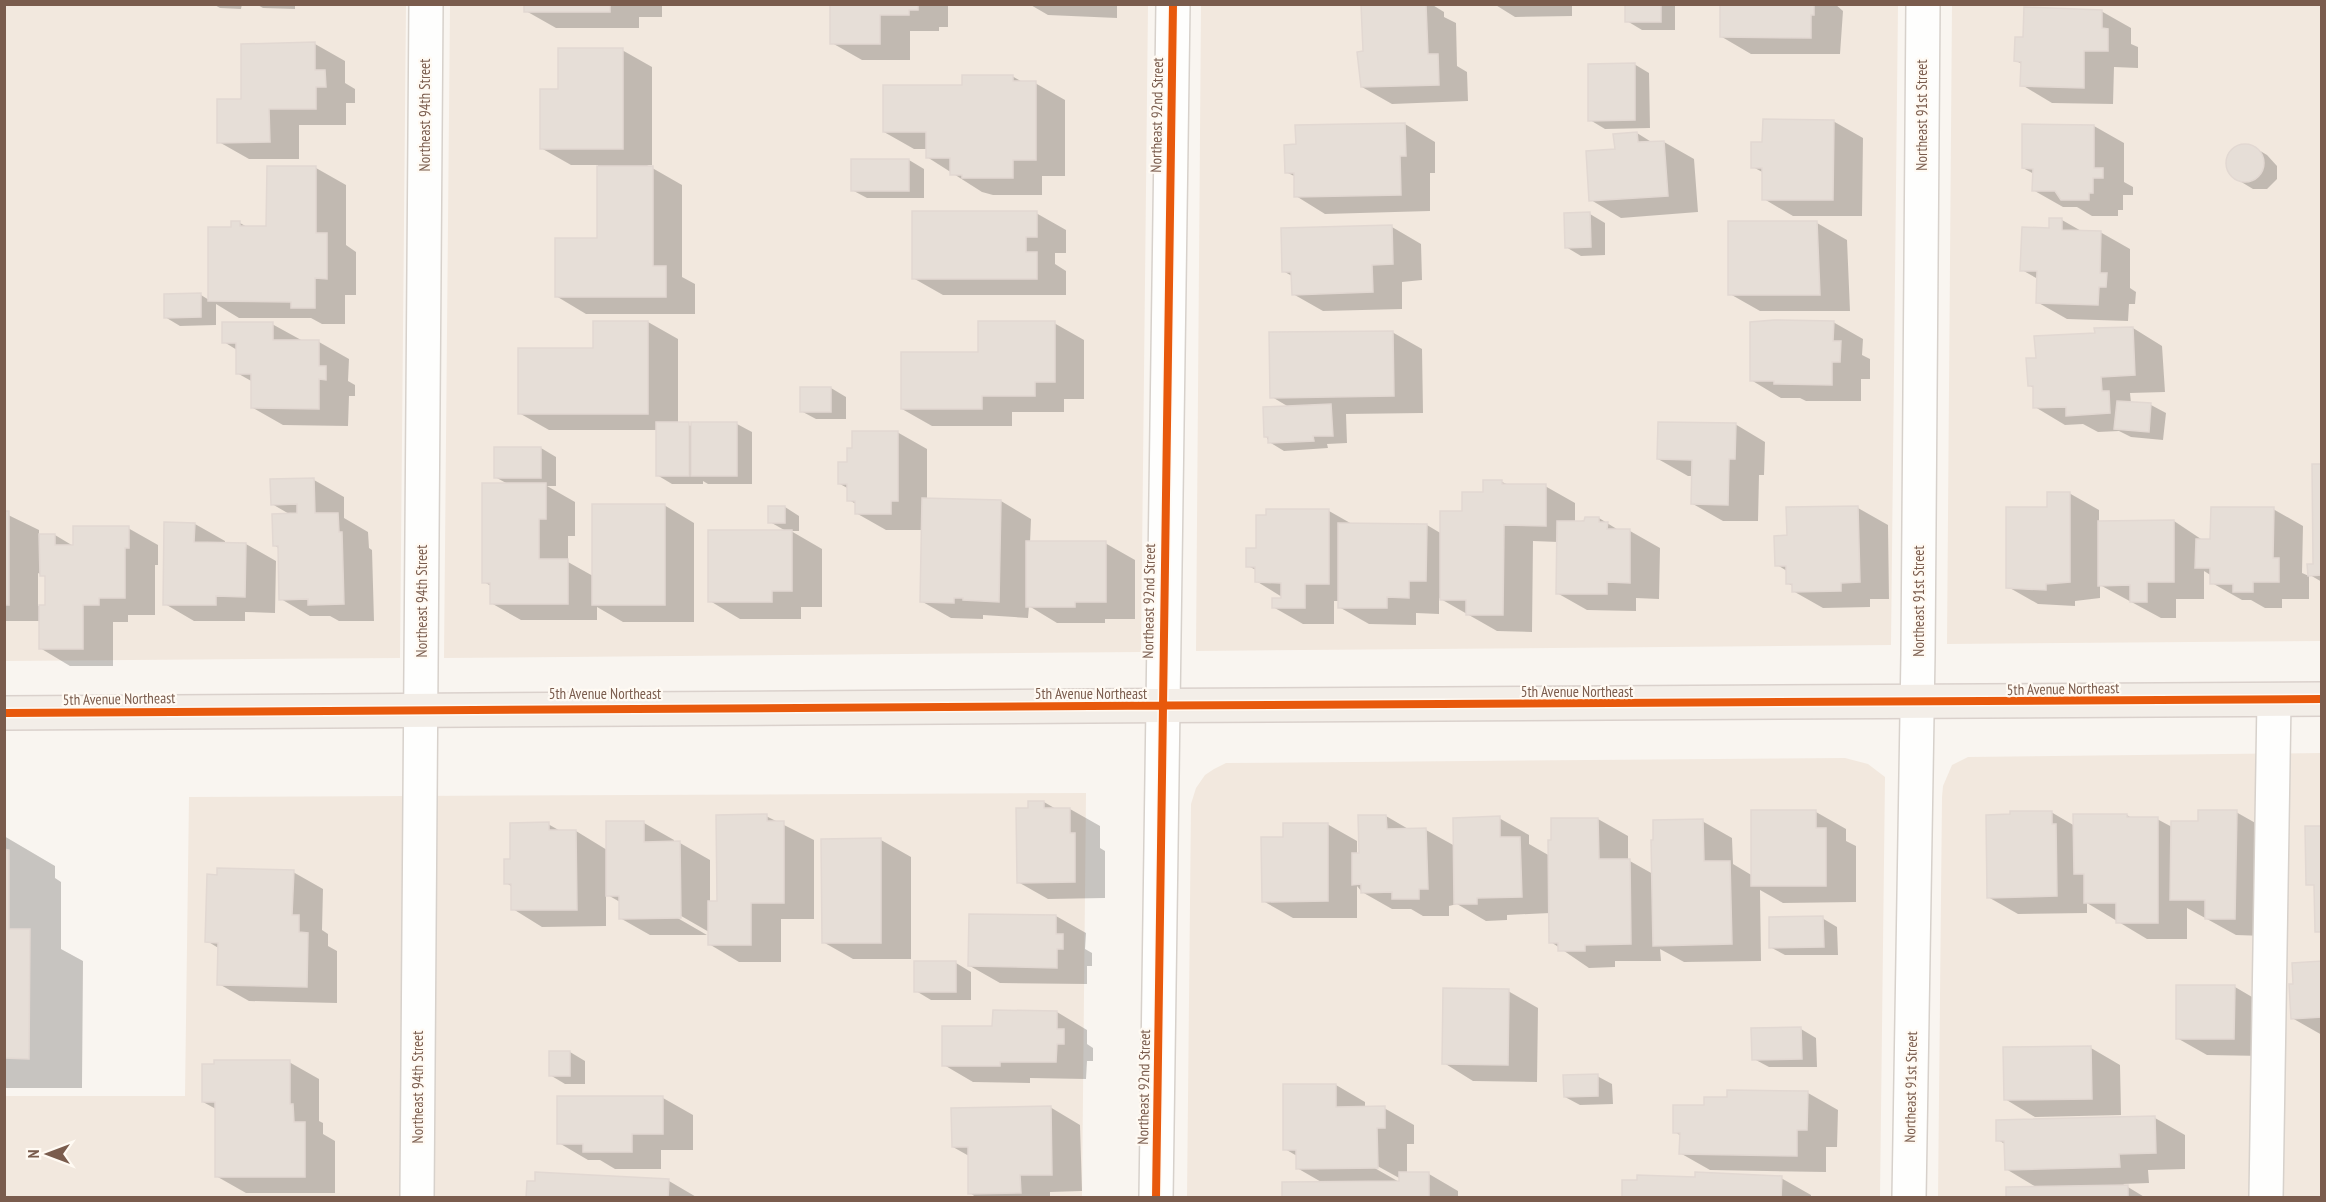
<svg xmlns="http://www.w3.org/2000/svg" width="2326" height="1202" font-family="'PT Sans Narrow',sans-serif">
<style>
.residential{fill:#f2e8de}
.shadow{fill:#0003;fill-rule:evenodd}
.building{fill:#e6ded7;stroke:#e2d8d2;stroke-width:1.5}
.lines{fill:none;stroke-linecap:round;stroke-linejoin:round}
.minor-casing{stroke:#d7d1cb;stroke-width:36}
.major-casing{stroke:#dad1cc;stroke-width:36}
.minor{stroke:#fefefd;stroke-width:33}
.major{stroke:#f3eee8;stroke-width:33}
.cycleway-casing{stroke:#fffaf3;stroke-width:11}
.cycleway{stroke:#e8590c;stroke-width:8}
.labels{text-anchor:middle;stroke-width:4.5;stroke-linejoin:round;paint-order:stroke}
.street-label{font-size:15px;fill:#7a5c4d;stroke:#fffaf3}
</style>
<rect width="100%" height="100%" fill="#f9f5f0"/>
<path class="residential" d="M4,5H406L400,658L5,661Z
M450,5H1148L1141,652L444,658Z
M1201,5H1898L1891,645L1196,651Z
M1952,5H2321V641L1947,644Z
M2321,753V1197L1938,1198L1942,797L1943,786L1952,765L1968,757Z
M1845,758L1868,764L1885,777L1880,1197L1187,1198L1191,804L1196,788L1205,775L1214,769L1226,763Z
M1086,793L1082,1197L5,1198V1096H185L189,797Z"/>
<path class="shadow" d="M213,4H242L241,9L220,8Z
M256,4H295V9L263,8Z
M526,4H662V17H639V28H556L526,11Z
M832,4H948V27H939V31H910V60H862L832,43Z
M1029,4H1117V18L1048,15Z
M1363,4H1431L1444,12V17L1456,23L1457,66L1467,72L1468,101L1392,104L1362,87L1365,53Z
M1494,4H1572V16L1515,17Z
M1627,4H1675V30H1642L1627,21Z
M1722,4H1835L1843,11L1840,54H1751L1722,37Z
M2101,11L2131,28V44L2138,47V68L2114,67L2113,104L2052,103L2022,85L2023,65L2015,60L2024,39Z
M315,44L345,61V83L355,89V103H346V125H299V159H249L219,142L243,100Z
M622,50L652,67V165H647L682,185V277L695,284V314H586L556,296L598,240V165H571L541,148L559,90Z
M1634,64L1649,73L1650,128L1605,129L1590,120Z
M1012,76L1024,83H1035L1065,100V176H1042V195H993L982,192L927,157V149H914L884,132L963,86Z
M1833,121L1863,138L1862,216H1793L1764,199V173L1753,167L1763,144Z
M1405,124L1435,142V173H1430V211L1325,214L1296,196V177L1286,172Z
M2094,126L2124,143V182L2133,187V195H2123V210H2118V216H2092L2077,207H2063L2033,190L2034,174L2023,168Z
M1637,133L1653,143L1664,142L1694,159L1698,212L1621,218L1591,200L1616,150Z
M2238,146H2252L2267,155L2277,166V179L2267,189H2253L2238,180L2227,169L2228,155Z
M909,160L924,169V198H867L852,190Z
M316,168L346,185V245L356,252V295H345V324H322L311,318H239L216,304V325L180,326L165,317L201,295L209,300L233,223H240L249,228H267Z
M1036,213L1066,230V253H1055V264L1066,271V295H943L913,278Z
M1590,214L1605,223V255L1581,256L1566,247Z
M2062,220L2083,232H2100L2130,249V288L2136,292L2135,304H2129L2128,321L2067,319L2037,302L2038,279L2022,270L2051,230Z
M1817,223L1847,240L1850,311H1760L1730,294Z
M1392,227L1421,244L1422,280L1402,282V309L1323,311L1293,294L1292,276L1283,271Z
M648,322L678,339V424L693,426L737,424L752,432V484H708L703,481V484H672L657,475V430H549L519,413L595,349Z
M1833,322L1863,339L1862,355L1870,359V379H1861V401H1806L1800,398H1781L1751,380Z
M1054,323L1084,340V399H1064V412H1012V426H932L902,409L980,354Z
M272,324L303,341L319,342L349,359L348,381L355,385V396H349L348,426L283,425L253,408V382L237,373V350L224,342Z
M2133,328L2162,346L2165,392L2130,393L2131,403L2151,405L2166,413L2163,440L2131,437L2119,431L2098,432L2083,424L2065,425L2035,407L2034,388L2029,385L2038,359Z
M1392,332L1422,349L1423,413L1346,414L1347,443L1327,444L1328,448L1284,451L1269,442L1266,436L1289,407L1272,397Z
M831,388L846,397V419H816L801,411Z
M1735,424L1765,442L1764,475H1759L1758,521H1723L1693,504V476H1688L1658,459Z
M897,432L927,449V499L1001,501L1031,519L1030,543H1105L1135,560V619H1105V623H1057L1029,606L1028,618L983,615V619L951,618L921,601L923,530H886L856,513V504L849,500V489L840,484L849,463Z
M495,448H541L556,457V486H547L575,502V536H568V562L593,576L664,505L694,523V622H623L597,607V620H521L491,603V586L484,582L508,484L495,477Z
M2322,466V582L2310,575L2315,566Z
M314,480L344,497V518L368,532L369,548L372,550L374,621H339L330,616H310L281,599L280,549L274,545L291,515L272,504V481Z
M1502,482L1509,485L1545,486L1575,503V522L1599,518L1620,531H1630L1660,548L1659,599L1636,598V611L1587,610L1557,593L1558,542L1533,541L1532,632L1497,631L1439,598V614L1416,613V625L1369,624L1339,607V601H1334V624H1303L1273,607L1282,597L1256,581V570L1248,566L1258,550L1329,511L1352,524L1427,525L1442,534L1485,493Z
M2069,493L2099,510V522L2174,521L2204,541H2212L2273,509L2303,526L2302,573L2309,576V599H2282V608H2265L2251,600H2242L2212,583V576L2204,571V599H2176V618H2161L2100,585V598L2075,601V606L2038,604L2008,587L2048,509Z
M785,507L799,516V531H791L822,549V607H801V619H740L710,601L786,531L770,522Z
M1858,508L1888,525L1889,599H1870V607L1823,608L1793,591V586L1787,583V571L1777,565L1788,536Z
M4,513L39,530V535H55L75,547L128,528L158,545V565H155V615H128V622H113V666H70L40,648V621H4ZM38,573L46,577V606H38Z
M195,524L225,541V544H246L276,561L275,613L245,612V621H194L165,604Z
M1044,802L1056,809H1070L1100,826V848L1105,851V898L1048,899L1018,882L1030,810Z
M1816,812L1846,829V841L1856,846V902L1783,903L1760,890L1761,961L1684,962L1660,949L1661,961H1615V967L1589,968L1551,942L1550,913L1507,915V920L1486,921L1457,904L1449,906V916H1423L1411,909H1392L1362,892L1357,886V918H1293L1263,901L1284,839L1327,824L1357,841V855H1361L1386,816L1410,830H1426L1455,846L1499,818L1529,835V844L1550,856L1598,819L1628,836V860L1653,874L1702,821L1732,838L1733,864L1753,876Z
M2051,812L2075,826L2127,815L2133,819H2157L2172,827L2236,812L2266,829L2264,936L2236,935L2187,908V939H2147L2087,903V913L2018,914L1988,897Z
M766,816L814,840V919H781V962H739L709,944V932L676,913L674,916L707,935H650L620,918V902L606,894V926L542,927L513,909V887L506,883L512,861L548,824L562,832L576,831L607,850L644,823L674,840V843H680L710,860V902H718Z
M4,836L55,866V878L61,882V949L83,961L82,1088H4Z
M881,840L911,857V959H853L823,942Z
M293,872L323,889L322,930L328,934V946L337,951V1003L249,1001L219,984L220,949L207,941Z
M1056,916L1086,933L1085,949L1092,953V966H1087V984L1000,983L970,966Z
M1822,918L1837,927L1838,955H1785L1770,947Z
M956,963L971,972V1000H931L916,991Z
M2322,963V1035L2292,1018L2294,985Z
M2235,987L2264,1004V1056L2207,1055L2177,1038Z
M1508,991L1538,1008L1537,1082L1473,1081L1444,1063Z
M1057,1012L1087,1030V1044L1093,1048V1061H1087L1086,1079L1030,1078V1083L973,1082L944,1065L994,1028Z
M1801,1029L1816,1038L1817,1067H1769L1754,1059L1753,1030Z
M2091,1048L2120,1065L2121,1115L2035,1117L2005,1099Z
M570,1052L585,1061V1084H565L550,1075Z
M289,1062L319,1079V1121L323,1123V1134L335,1141V1193H246L216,1176V1109L203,1102Z
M1597,1076L1612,1084L1613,1104L1580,1105L1565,1097Z
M1336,1085L1365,1102V1108H1384L1414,1125V1144H1407V1174H1429L1458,1191V1198H1431L1323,1183L1297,1168V1156L1285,1149ZM1372,1163L1401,1179V1183L1371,1166Z
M1808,1093L1838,1110L1837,1147H1826V1172L1710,1170L1680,1153L1681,1136L1675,1132L1706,1107Z
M663,1098L693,1115V1150H661V1169H615L600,1160H588L559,1143Z
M1050,1107L1080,1125L1082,1191L1050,1192V1198H977L970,1193L969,1156L953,1147Z
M2155,1118L2185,1135V1169L2148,1170L2149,1183L2123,1184L2146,1198H2008L2038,1188L2006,1169L2005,1144L1998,1140Z
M1781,1178L1811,1195V1198H1623Z
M669,1181L698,1198H527Z"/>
<path class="building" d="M524,4H610V12H524Z
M830,4H918V10H909V15H880V44H830Z
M1361,4L1426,5L1428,54H1438L1439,85L1361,87L1357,52L1363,51Z
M1625,4H1661V22H1625Z
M1720,4H1814V15H1811V38L1720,37Z
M2024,7L2102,10V28L2108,29V51H2084V88L2020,86L2021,62L2014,61L2015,37H2023Z
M315,42V70H325L326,87H316V109H269L270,142L217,143V99H241V44Z
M558,48H623V149H540V89H558Z
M1635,63V120L1588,121V64Z
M962,75H1013V81H1036V160H1013V178H962V175H950V158H926V132H883V85H962Z
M1763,119L1834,120L1833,200H1762V168H1751V142H1762Z
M1405,123L1406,156H1400L1401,195L1294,197V173H1285L1284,145L1296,144L1295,125Z
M2022,124L2094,125V168H2103V178H2093V193H2089V200H2061L2055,191H2032L2033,169L2022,168Z
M1637,132L1638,142L1664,141L1668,196L1589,201L1586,151L1615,149L1613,134Z
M2226 163a19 19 0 1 1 38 0a19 19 0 1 1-38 0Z
M851,159H909V191H851Z
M267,166H316V233H327V279L315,278V308H291V302L208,301V227H231V221H240V226H266Z
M597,166H653V266H666V297H555V238H597Z
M912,211H1037V237H1026V252H1037V279H912Z
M1590,212L1591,247L1565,248L1564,213Z
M2049,218H2062V230L2101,231L2100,273H2107L2106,287H2099L2098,305L2036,303L2037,271H2020L2022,227L2049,228Z
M1728,221H1817L1820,295H1728Z
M1392,225L1393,264L1372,265L1373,292L1292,295L1291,272H1282L1281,228Z
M201,293V317L164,318V294Z
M1774,320L1834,321L1833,341H1841L1840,362H1832V385L1774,384V381H1750V322Z
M593,321H648V414H518V348H593Z
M978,321H1055V382H1035V396H982V409H901V352H978Z
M222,322H273V340H319V366H326V380L319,379V409L251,408V374H236V343H222Z
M2133,327L2135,375L2101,377L2102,391H2109L2110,413L2066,416V407L2033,408V386H2028L2026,358H2036L2034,336L2095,333L2094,328Z
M1393,331L1394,396L1270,398L1269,332Z
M800,387H831V412H800Z
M2117,401L2151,403L2149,432L2114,429Z
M1331,404L1333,436H1313L1314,441L1268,443V437H1264L1263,407Z
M656,422H689V476H656Z
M691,422H737V476H691Z
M1658,422L1736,423L1735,459H1729L1728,505L1691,504L1692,460L1657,459Z
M852,431H898V501H891V514H855V501H847V484H838V462H847V448H852Z
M494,447H541V478H494Z
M2312,464H2322V575L2308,576L2307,564H2313Z
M314,478L315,513H338L339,532H342L344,604L308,605V599L279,600L278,546H273L272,514L297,513V504L271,505L270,479Z
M1483,480H1502V484H1546V526L1504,525L1503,615H1466V600H1440V511H1462V492H1483Z
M482,483H546V519H539V559H568V604H490V583H482Z
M2047,492H2070V582L2046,584V590L2006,588V507H2047Z
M922,498L1001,500L999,602L963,600V598H954V603L920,602Z
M592,504H665V605H592Z
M768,506H785V523H768Z
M1858,506L1860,582L1841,583V591L1792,592V584H1786V566H1775L1774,536L1787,535L1786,507Z
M2211,507H2274L2273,558H2279V582H2253V592H2233V584H2210V568H2195L2196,539H2210Z
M1266,509H1329V584H1305V608H1272V598H1281V583L1255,582V567H1246V548H1256V515H1266Z
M4,511H9V605H4Z
M1585,517H1599V522H1608L1607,529H1630V583L1607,582V594H1556L1557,521H1584Z
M2174,520V582H2147V602H2130V585L2098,586V521Z
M164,522L195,523L194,542L246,543L245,597L216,596V605H163Z
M1338,523L1427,524L1426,581H1409V598L1387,597V608H1338Z
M73,526H129V548H125V598H99V605H83V649H39V605H45V576H40L39,534H55V545H73Z
M708,530H792V591H772V602H708Z
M1026,541H1106V602H1075V607H1026Z
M1028,801H1044V808H1070V833H1075V882L1017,883L1016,808H1028Z
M1751,810H1816V828H1826V886H1751Z
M2198,810H2237L2235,919H2205V900H2170L2171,821H2198Z
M2010,811H2052V824H2056L2057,896L1987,898L1986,815L2010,814Z
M767,814V821H784V903H751V945H708V901H717L716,815Z
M2073,814H2127V817H2158V923H2116V903H2084V874H2074Z
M1358,815H1386L1387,829L1426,828L1428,889H1419V899H1392V892L1361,893V884L1352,885V853H1359Z
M1500,816V837H1520L1522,897L1477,898V904H1454L1453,818Z
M1551,818H1598L1599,859H1630L1631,944L1585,945V951H1558V943H1549L1548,840H1551Z
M1703,819L1704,861H1730L1732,944L1653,946L1651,840H1653V820Z
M606,821H644V842L680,841L681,918L619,919V896H606Z
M549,822V830H576L577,910H511V884H504V859H510V823Z
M1283,823H1328V901L1262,902L1261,837H1283Z
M2305,826H2322V932H2315L2314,885H2306Z
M881,838V943H822L821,839Z
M4,849L9,850V929H30L29,1059L4,1058Z
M217,868L294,870L292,915H299V932L308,933L307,987L217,985L218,943L205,942L207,874L217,875Z
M969,914L1056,915V934H1063V949H1057V968L968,966Z
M1823,916L1824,947L1769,948V917Z
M914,961H956V992H914Z
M2322,961V1017L2291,1019L2289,984H2293L2292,963Z
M2176,985H2235L2234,1039H2176Z
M1443,988L1509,989L1508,1065L1442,1064Z
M993,1010L1057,1011V1029H1064V1044H1057L1056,1062H1000V1066H942V1026H992Z
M1801,1027L1802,1059L1752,1060L1751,1028Z
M2091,1046L2092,1099L2004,1100L2003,1047Z
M549,1051H570V1076H549Z
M214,1060H290V1104H293L294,1122H305V1177H215V1102H202V1064H214Z
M1598,1074V1096L1564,1097L1563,1075Z
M1283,1084H1336V1107L1385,1106V1128H1377L1378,1168L1296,1169V1150H1283Z
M1727,1090L1808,1091L1807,1130H1797V1156L1679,1154L1680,1133H1673V1105H1704V1097H1727Z
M557,1096H663V1134H632V1152H583V1144H557Z
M1051,1106L1052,1175H1020L1021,1193L968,1194V1147H952L951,1108Z
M2155,1116L2156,1153L2119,1154L2120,1167L2005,1170L2004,1141H1996V1120Z
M535,1172L669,1179L668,1198H526L527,1181H535Z
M1399,1172H1429V1198H1282V1182L1399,1181Z
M1695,1172L1782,1176L1781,1198H1622V1180H1637V1175L1695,1177Z
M2128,1185V1198H2006V1187Z"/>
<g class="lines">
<defs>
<path id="minor" d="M417,1198L426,4
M1156,1198L1173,4
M1909,1198L1918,654L1923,4
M2266,1198L2274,700"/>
<path id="major" d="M4,713C777,704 1549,707 2322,699"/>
</defs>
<use href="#minor" class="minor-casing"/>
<use href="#major" class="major-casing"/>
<use href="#minor" class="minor"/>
<use href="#major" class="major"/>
<defs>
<path id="cycleway" d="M4,713C777,704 1549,707 2322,699
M1156,1198L1173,4"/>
</defs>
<use href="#cycleway" class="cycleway-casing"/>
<use href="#cycleway" class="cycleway"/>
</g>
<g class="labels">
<g class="street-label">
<text transform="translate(425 115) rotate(-90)" y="5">Northeast 94th Street</text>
<text transform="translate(1157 115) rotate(-89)" y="5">Northeast 92nd Street</text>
<text transform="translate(1922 115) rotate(-90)" y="5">Northeast 91st Street</text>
<text transform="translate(422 601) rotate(-90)" y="5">Northeast 94th Street</text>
<text transform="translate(1149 601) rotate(-89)" y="5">Northeast 92nd Street</text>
<text transform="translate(1919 601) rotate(-90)" y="5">Northeast 91st Street</text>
<text transform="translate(2063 689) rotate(-1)" y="5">5th Avenue Northeast</text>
<text x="1577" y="697">5th Avenue Northeast</text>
<text x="605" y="699">5th Avenue Northeast</text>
<text x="1091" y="699">5th Avenue Northeast</text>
<text transform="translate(119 699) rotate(-1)" y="5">5th Avenue Northeast</text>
<text transform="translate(418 1087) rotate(-90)" y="5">Northeast 94th Street</text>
<text transform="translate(1144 1087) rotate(-89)" y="5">Northeast 92nd Street</text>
<text transform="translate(1911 1087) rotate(-89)" y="5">Northeast 91st Street</text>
</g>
</g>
<rect width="2326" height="1202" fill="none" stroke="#7a5c4d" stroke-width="12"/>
<g transform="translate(48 1154) rotate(270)" stroke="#fffaf3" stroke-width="4.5" paint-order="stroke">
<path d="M0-4.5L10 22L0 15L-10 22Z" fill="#7a5c4d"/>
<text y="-9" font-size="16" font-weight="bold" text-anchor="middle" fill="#7a5c4d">N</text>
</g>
</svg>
